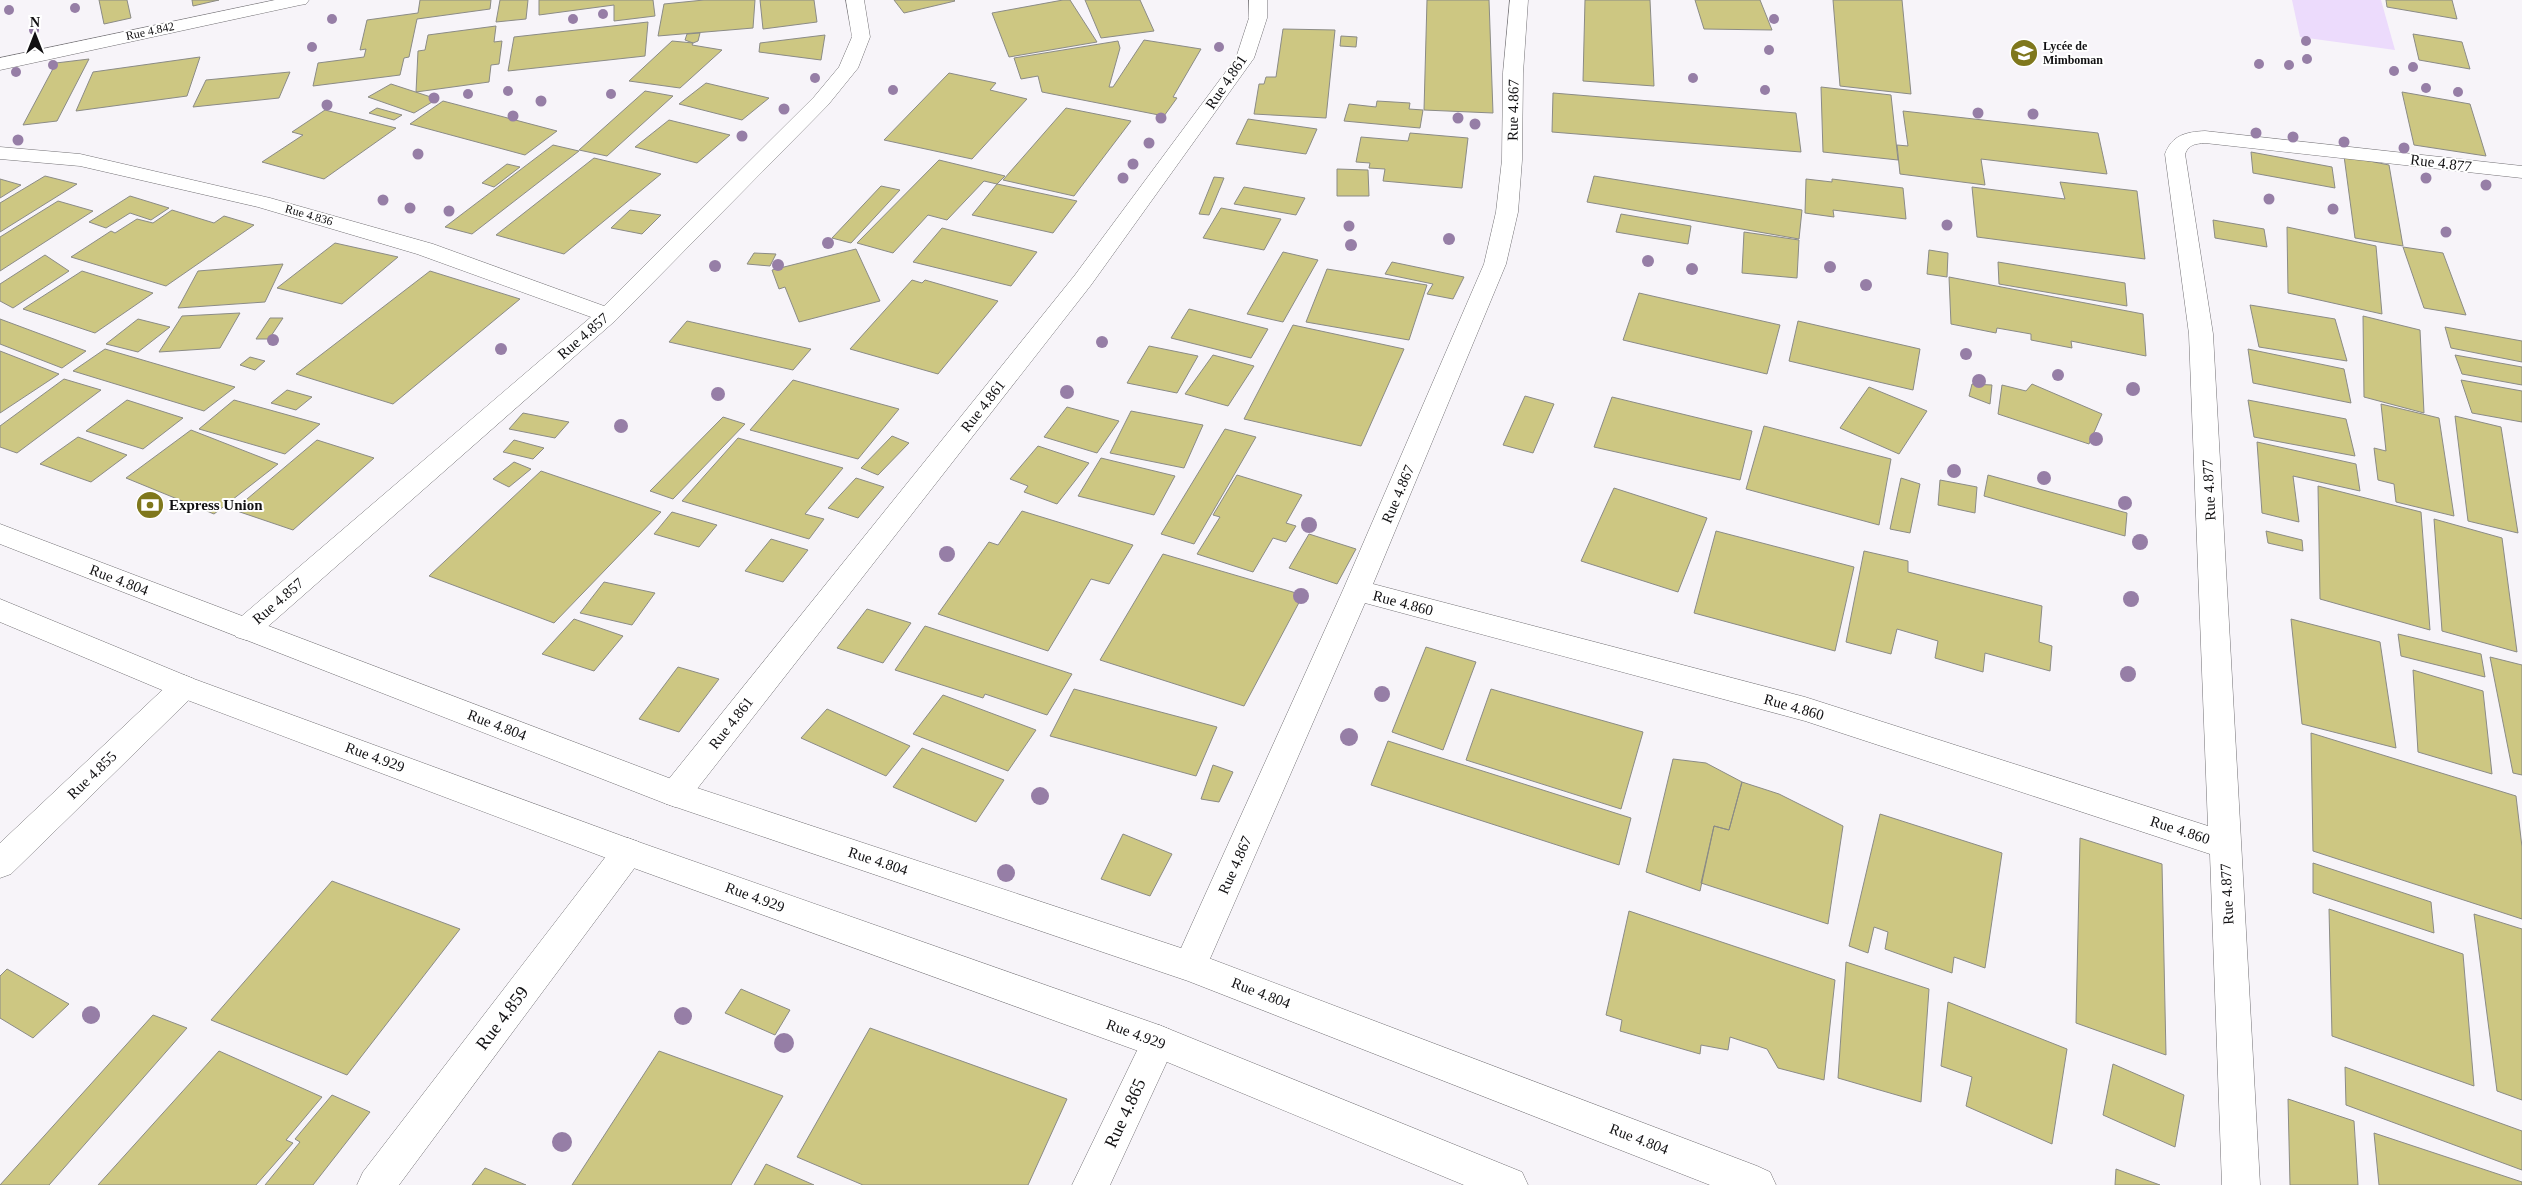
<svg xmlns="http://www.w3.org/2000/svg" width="2522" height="1185" font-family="'Times New Roman',serif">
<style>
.green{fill:#ecdbfc}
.building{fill:#cdc782;stroke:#8b8b86}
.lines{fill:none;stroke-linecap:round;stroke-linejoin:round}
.street-casing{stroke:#747276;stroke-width:1}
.primary-casing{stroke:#747276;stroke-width:1}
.street{fill:#fff;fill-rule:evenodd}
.primary{fill:#fff;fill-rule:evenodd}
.tree{fill:#967ea6}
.labels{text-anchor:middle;stroke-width:4;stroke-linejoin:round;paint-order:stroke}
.far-street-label{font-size:12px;fill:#111012;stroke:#fff}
.far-poi-label{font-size:12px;font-weight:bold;fill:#111012;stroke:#fff;text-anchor:start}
.street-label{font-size:15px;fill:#111012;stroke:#fff}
.poi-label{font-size:15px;font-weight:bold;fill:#111012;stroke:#fff;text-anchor:start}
.near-street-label{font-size:18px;fill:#111012;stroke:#fff}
</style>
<rect width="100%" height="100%" fill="#f7f4f9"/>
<path class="green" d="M2292,0H2381L2395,50L2300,37Z"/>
<path class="building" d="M99,0H127L131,18L104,24Z
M192,0H219L193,6Z
M420,0H491L490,9L417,19L409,57L404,58L400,75L313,86L318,63L364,57L366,49L360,50L367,20L418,13Z
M500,0H528L526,19L496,22Z
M539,0H653L655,16L614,21V5L539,15Z
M704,0H755L753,28L658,36L664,4Z
M760,0H814L817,22L763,29Z
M894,0H954L955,1L904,13Z
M1063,0H1070L1097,42L1009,57L992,13Z
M1085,0H1140L1154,31L1101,38Z
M1427,0H1489L1493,113L1424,110Z
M1585,0H1650L1654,86L1583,81Z
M1695,0H1760L1772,30L1704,29Z
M1833,0H1902L1911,94L1840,86Z
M2386,0H2452L2457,19L2387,7Z
M648,22L645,56L508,71L514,37Z
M496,26L494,42L502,41L499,64L491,65L489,82L416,92L418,51L425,50L428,35Z
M1283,29L1335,30L1326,118L1254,114L1259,84H1264L1266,77H1276Z
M700,33L698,41L693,43L685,40L687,34Z
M2413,34L2462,42L2470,69L2419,60Z
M825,35L821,60L759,52L760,43Z
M1341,36L1357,37L1356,47L1340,46Z
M1144,40L1201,49L1173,97L1177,98L1164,116L1042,92L1038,76L1021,79L1014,58L1118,41L1120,48L1109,87H1113Z
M672,41L693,43L692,45L722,50L680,88L629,81Z
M200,57L187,96L76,111L93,72Z
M89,59L57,121L23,125L56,63Z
M290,72L279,98L193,107L206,80Z
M949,73L996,83L990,90L1027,99L972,159L884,140Z
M706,83L769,98L742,120L679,104Z
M391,84L437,99L414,113L368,97Z
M1821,87L1891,95L1898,160L1823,152Z
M645,91L673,96L607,156L579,150Z
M2402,92L2470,104L2486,156L2414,145Z
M1553,93L1796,113L1801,152L1552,132Z
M443,101L557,131L525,155L410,124Z
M1377,101L1410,103L1409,109L1423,110L1420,128L1344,121L1349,104L1376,107Z
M377,108L402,115L394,120L369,113Z
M1066,108L1131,121L1074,196L1003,180Z
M325,110L396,128L324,179L262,162L303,135L292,132Z
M1903,111L2098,133L2107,174L1981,159L1985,185L1900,174L1897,145L1908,146Z
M1248,119L1317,129L1306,154L1236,144Z
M669,120L730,135L697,163L635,147Z
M1410,133L1468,138L1462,188L1383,181L1385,169L1369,168L1370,163L1356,162L1361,137L1408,141Z
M553,145L579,151L472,234L445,227Z
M2251,152L2332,167L2335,188L2253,173Z
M2344,156L2389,165L2403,246L2355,238Z
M594,158L661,174L564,254L496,235Z
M939,160L1005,176L997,184L984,181L947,220L928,215L893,253L857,243Z
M507,164L520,167L494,187L482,183Z
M1337,169L1368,170L1369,196H1337Z
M45,176L77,184L0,232V203Z
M1594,176L1802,210L1799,239L1587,202Z
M1214,177L1224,178L1209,215L1199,214Z
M0,179L21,185L0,198Z
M1806,179L1832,182V179L1903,188L1906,219L1833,210L1834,217L1805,213Z
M2060,182L2137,191L2145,259L1977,237L1972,187L2065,199Z
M997,184L1077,201L1053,233L972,215Z
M881,186L900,190L851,243L832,238Z
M1244,187L1305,198L1296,215L1234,204Z
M130,196L169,208L151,220L130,213L106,228L89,222Z
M58,201L93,211L0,271V237Z
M1221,208L1281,219L1264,250L1203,238Z
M172,210L214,223L224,216L254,225L166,286L71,257L111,231L115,233L137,219L153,223Z
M630,210L661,215L642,234L611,228Z
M1621,214L1691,226L1688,244L1616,232Z
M2213,220L2264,229L2267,247L2215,238Z
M2287,227L2376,246L2382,314L2288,293Z
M942,228L1037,252L1011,286L913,262Z
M1744,232L1799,240L1797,278L1742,273Z
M335,243L398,257L342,304L277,288Z
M2403,247L2443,253L2466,315L2424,308Z
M856,249L880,301L799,322L785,287L779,289L772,270Z
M1929,250L1948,253L1947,277L1927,274Z
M1283,252L1318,260L1283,322L1247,314Z
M754,253L776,254L770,266L747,264Z
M45,255L69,271L13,308L0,301V284Z
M1392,262L1464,277L1453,299L1427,294L1433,284L1385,274Z
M1998,262L2125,283L2127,306L1999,284Z
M283,264L265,302L178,308L198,271Z
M1327,269L1427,285L1409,340L1306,322Z
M82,271L153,293L95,333L23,309Z
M430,271L520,299L393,404L296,374Z
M1949,277L2143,314L2146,356L2071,341L2072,348L2031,340V334L1997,328L1996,333L1951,324Z
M912,280L922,283L925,280L998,301L938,374L850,349Z
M1639,293L1780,325L1767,374L1623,340Z
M2250,305L2335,319L2347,361L2259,347Z
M1189,309L1268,329L1251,358L1171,338Z
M240,313L220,348L159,352L182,316Z
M2363,316L2420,330L2424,413L2364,397Z
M270,318H283L269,339H256Z
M0,319L86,351L62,368L0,344Z
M138,319L170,327L138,352L106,344Z
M687,321L811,349L793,370L669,342Z
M1798,321L1920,349L1913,390L1789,361Z
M1293,325L1404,349L1361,446L1244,419Z
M2445,327L2522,341V362L2451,348Z
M1149,346L1198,356L1177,393L1127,383Z
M105,349L235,387L204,411L73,371Z
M2248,349L2344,369L2351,403L2253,383Z
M0,351L59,374L0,413Z
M1213,355L1254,366L1228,406L1185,394Z
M2455,355L2522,367V385L2462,374Z
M250,357L265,361L255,370L240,365Z
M64,379L101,390L17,453L0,447V426Z
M793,380L899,409L858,459L750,430Z
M2461,380L2522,391V422L2472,413Z
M1972,384L1992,385L1990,404L1969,396Z
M2032,384L2102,414L2089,444L1998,414L2002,385L2026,391Z
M1869,387L1927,411L1899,454L1840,428Z
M287,390L312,397L296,410L271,403Z
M1525,396L1554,404L1533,453L1503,445Z
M1612,397L1752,431L1740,480L1594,447Z
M127,400L183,418L143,449L86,431Z
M234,400L320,424L285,454L199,429Z
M2248,400L2346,419L2355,456L2254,437Z
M2381,404L2439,418L2454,516L2396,502L2394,484L2378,480L2374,448L2386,451Z
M1067,407L1119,421L1097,453L1044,437Z
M1131,411L1203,425L1184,468L1110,453Z
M523,413L569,422L555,438L509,429Z
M2455,416L2501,427L2518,533L2468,521Z
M723,417L745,424L673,499L650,491Z
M1764,426L1891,459L1879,525L1746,489Z
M1225,429L1256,437L1194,544L1161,534Z
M191,430L278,464L214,514L126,478Z
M892,436L909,443L878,475L861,468Z
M78,437L127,455L91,482L40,464Z
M738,438L843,468L805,514L824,519L809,539L682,501Z
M317,440L374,458L293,530L234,510Z
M514,440L544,448L533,459L503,452Z
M2257,442L2356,464L2360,491L2293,476L2299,522L2262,513Z
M1038,446L1089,463L1057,504L1024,492L1028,486L1010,479Z
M1101,458L1175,476L1154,515L1078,496Z
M514,462L531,469L509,487L493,479Z
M541,471L661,512L554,623L429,576Z
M1237,475L1302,495L1286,523L1296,526L1286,542L1273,538L1253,572L1197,554L1220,517L1213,515Z
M1988,475L2127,513L2125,536L1984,496Z
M856,478L884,487L858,518L828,508Z
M1901,478L1920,484L1910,533L1890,529Z
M1940,480L1977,487L1975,513L1938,505Z
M2318,486L2421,512L2430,630L2320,599Z
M1614,488L1707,518L1678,592L1581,561Z
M1022,511L1133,545L1109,584L1091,579L1048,651L938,614L989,542L998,545Z
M672,512L717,525L699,547L654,534Z
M2434,519L2502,538L2517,652L2442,631Z
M1716,531L1854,567L1835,651L1694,613Z
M2266,531L2302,540L2303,551L2268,543Z
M1309,534L1356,549L1337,584L1289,568Z
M771,539L808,550L783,582L745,571Z
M1864,551L1908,561V572L2042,606L2039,642L2052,646L2050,671L1985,653L1983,672L1935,658L1938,641L1897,629L1891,654L1846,642Z
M1163,554L1303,595L1244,706L1100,660Z
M604,582L655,593L632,625L580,613Z
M867,609L911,623L883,663L837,648Z
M574,619L623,636L594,671L542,654Z
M2291,619L2380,642L2396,748L2302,724Z
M925,626L1072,674L1047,715L985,694L983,698L895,670Z
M2398,634L2481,654L2485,677L2401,656Z
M1426,647L1476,662L1443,750L1392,732Z
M2490,657L2522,665V775L2513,773Z
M678,667L719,679L679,732L639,719Z
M2413,670L2483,691L2492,774L2418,752Z
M1074,689L1217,727L1196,776L1050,736Z
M1491,689L1643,732L1621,809L1466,760Z
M943,695L1036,730L1008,771L913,734Z
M827,709L910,746L886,776L801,738Z
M2311,733L2516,796L2522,847V919L2313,851Z
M1388,741L1631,818L1619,865L1371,785Z
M922,748L1004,780L976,822L893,787Z
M1673,759L1706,763L1742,782L1729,830L1714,826L1700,891L1646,872Z
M1213,765L1233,772L1219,802L1201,799Z
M1742,782L1779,794L1843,826L1828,924L1701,883L1714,826L1729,830Z
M1880,814L2002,853L1985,968L1954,957L1952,973L1885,949L1888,932L1874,927L1868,953L1849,946Z
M1123,834L1172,854L1150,896L1101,879Z
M2080,838L2162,864L2166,1055L2076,1023Z
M2313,863L2431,902L2434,933L2313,893Z
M332,881L460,929L347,1075L211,1020Z
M2329,909L2463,954L2474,1086L2332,1036Z
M1629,911L1835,980L1824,1080L1778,1068L1767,1049L1730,1037L1728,1050L1701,1045L1700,1054L1620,1031L1622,1020L1606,1015Z
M2474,914L2522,929V1100L2497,1091Z
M1846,962L1929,989L1921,1102L1838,1078Z
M7,969L69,1004L33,1038L0,1018V976Z
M741,989L790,1010L775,1035L725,1013Z
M1948,1002L2067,1049L2052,1144L1966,1106L1972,1077L1941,1066Z
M153,1015L187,1028L49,1185H0Z
M870,1028L1067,1099L1028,1185H863L797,1157Z
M219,1051L322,1097L286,1140L293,1143L256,1185H98Z
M659,1051L783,1096L731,1185H572Z
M2113,1064L2184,1095L2175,1147L2103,1115Z
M2345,1067L2522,1131V1170L2346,1105Z
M332,1095L370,1112L313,1185H265L300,1142L295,1139Z
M2288,1099L2354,1121L2358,1185H2290Z
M2374,1133L2522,1182V1185H2379Z
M766,1164L814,1185H754Z
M485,1168L526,1185H472Z
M2116,1169L2160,1185H2115Z"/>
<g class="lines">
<defs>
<path id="street" d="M275,0H309L306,4L300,5L0,70V58Z
M846,0H864L870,37L858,68L828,105L616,320L256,637L246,640L236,637L232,629L236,621L591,317L417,254L258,207L80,166L0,159V147L80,154L270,198L433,244L604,306L814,97L839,67L852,37Z
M1249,0H1267V18L1254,58L1091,285L686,803L675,807L664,803L660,794L664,785L1075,275L1236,58L1249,18Z
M1510,0H1528L1523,73L1522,160L1518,212L1506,264L1373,584L1805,697L2208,826L2189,334L2165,154C2172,135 2186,132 2205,131L2522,166V178L2205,143C2195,144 2189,144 2185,154L2213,334L2260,1185H2222L2210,854L1805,721L1365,603L1202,977L1190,981L1178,977L1173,966L1343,590L1484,264L1496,212L1502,160L1503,73Z
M184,675L194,679L199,687L194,695L11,874L0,878V843L174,679Z
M628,838L639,842L644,852L639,862L399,1185H357L363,1172L617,842Z
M1159,1025L1171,1030L1176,1042L1110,1185H1072L1147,1030Z"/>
<path id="primary" d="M0,524L682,783L1190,951L1757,1166L1770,1172L1776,1185H1710L1188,981L664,803L0,544Z
M0,599L194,679L633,840L1159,1025L1522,1172L1528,1185H1464L1155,1057L617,862L174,695L0,622Z"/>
</defs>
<use href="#street" class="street-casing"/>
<use href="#primary" class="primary-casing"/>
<use href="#street" class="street"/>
<use href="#primary" class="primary"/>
</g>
<g class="tree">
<circle cx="75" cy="8" r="5"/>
<circle cx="9" cy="10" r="5"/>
<circle cx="603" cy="14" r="5"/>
<circle cx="332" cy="19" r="5"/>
<circle cx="573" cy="19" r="5"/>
<circle cx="1774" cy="19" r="5"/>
<circle cx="34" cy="30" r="5"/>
<circle cx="2306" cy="41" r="5"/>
<circle cx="312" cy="47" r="5"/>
<circle cx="1219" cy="47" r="5"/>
<circle cx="1769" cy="50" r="5"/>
<circle cx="2307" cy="59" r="5"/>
<circle cx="2259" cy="64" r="5"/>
<circle cx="53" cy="65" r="5"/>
<circle cx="2289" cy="65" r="5"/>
<circle cx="2413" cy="67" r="5"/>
<circle cx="2394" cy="71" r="5"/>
<circle cx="16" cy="72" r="5"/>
<circle cx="815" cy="78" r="5"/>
<circle cx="1693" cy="78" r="5"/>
<circle cx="2426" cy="88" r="5"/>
<circle cx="893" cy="90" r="5"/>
<circle cx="1765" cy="90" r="5"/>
<circle cx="508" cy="91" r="5"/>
<circle cx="2458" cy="92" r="5"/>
<circle cx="468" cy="94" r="5"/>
<circle cx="611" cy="94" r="5"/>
<circle cx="434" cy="98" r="5.5"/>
<circle cx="541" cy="101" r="5.5"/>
<circle cx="327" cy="105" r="5.5"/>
<circle cx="784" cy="109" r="5.5"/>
<circle cx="1978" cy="113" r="5.5"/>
<circle cx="2033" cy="114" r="5.5"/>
<circle cx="513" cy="116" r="5.5"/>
<circle cx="1161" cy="118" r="5.5"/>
<circle cx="1458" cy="118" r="5.5"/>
<circle cx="1475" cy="124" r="5.5"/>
<circle cx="2256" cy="133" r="5.5"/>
<circle cx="742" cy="136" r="5.5"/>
<circle cx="2293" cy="137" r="5.5"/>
<circle cx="18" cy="140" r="5.5"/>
<circle cx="2344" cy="142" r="5.5"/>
<circle cx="1149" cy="143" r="5.5"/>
<circle cx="2404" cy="148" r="5.5"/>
<circle cx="418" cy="154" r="5.5"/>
<circle cx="1133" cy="164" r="5.5"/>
<circle cx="1123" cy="178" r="5.5"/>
<circle cx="2426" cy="178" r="5.5"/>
<circle cx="2486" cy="185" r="5.5"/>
<circle cx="2269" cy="199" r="5.5"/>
<circle cx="383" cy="200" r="5.5"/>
<circle cx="410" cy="208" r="5.5"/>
<circle cx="2333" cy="209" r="5.5"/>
<circle cx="449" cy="211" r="5.5"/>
<circle cx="1947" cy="225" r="5.5"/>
<circle cx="1349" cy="226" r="5.5"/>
<circle cx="2446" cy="232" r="5.5"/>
<circle cx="1449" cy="239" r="6"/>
<circle cx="828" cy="243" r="6"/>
<circle cx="1351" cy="245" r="6"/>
<circle cx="1648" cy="261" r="6"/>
<circle cx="778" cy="265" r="6"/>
<circle cx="715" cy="266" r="6"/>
<circle cx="1830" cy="267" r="6"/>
<circle cx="1692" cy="269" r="6"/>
<circle cx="1866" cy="285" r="6"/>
<circle cx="273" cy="340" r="6"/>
<circle cx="1102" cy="342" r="6"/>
<circle cx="501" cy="349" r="6"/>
<circle cx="1966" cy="354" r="6"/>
<circle cx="2058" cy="375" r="6"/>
<circle cx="1979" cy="381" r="7"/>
<circle cx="2133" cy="389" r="7"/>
<circle cx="1067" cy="392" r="7"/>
<circle cx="718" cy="394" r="7"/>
<circle cx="621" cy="426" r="7"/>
<circle cx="2096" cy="439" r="7"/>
<circle cx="1954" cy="471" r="7"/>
<circle cx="2044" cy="478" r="7"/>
<circle cx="2125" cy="503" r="7"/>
<circle cx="1309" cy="525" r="8"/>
<circle cx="2140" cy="542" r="8"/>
<circle cx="947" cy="554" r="8"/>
<circle cx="1301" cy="596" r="8"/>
<circle cx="2131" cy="599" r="8"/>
<circle cx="2128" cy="674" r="8"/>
<circle cx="1382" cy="694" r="8"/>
<circle cx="1349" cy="737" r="9"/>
<circle cx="1040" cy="796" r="9"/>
<circle cx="1006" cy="873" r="9"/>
<circle cx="91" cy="1015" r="9"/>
<circle cx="683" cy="1016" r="9"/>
<circle cx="784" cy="1043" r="10"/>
<circle cx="562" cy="1142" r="10"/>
</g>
<defs>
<symbol id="school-disc" viewBox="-11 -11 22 22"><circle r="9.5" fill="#7f771c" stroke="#fff"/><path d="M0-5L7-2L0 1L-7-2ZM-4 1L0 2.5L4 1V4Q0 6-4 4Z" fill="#fff"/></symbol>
<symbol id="bank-disc" viewBox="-11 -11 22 22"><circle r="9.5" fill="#7f771c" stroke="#fff"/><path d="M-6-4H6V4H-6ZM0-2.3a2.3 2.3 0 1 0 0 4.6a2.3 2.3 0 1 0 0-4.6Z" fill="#fff"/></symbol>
</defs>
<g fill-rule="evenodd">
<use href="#school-disc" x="2008" y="37" width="32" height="32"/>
<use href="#bank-disc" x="134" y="489" width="32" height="32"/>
</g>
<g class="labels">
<g class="far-street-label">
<text transform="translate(150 31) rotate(-12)" y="4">Rue 4.842</text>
<text transform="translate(309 215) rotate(16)" y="4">Rue 4.836</text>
</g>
<g class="far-poi-label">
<text x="2043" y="50">Lycée de<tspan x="2043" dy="14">Mimboman</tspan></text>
</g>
<g class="street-label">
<text transform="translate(1226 82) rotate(-56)" y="5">Rue 4.861</text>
<text transform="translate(1513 110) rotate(-89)" y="5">Rue 4.867</text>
<text transform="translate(2441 163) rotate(7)" y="5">Rue 4.877</text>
<text transform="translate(583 336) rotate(-41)" y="5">Rue 4.857</text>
<text transform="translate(983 406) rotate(-52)" y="5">Rue 4.861</text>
<text transform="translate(2209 490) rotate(-93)" y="5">Rue 4.877</text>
<text transform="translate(1398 494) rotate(-67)" y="5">Rue 4.867</text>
<text transform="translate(119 580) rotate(21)" y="5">Rue 4.804</text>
<text transform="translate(278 601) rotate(-41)" y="5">Rue 4.857</text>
<text transform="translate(1403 603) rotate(15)" y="5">Rue 4.860</text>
<text transform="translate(1794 707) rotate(16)" y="5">Rue 4.860</text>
<text transform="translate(731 723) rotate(-52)" y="5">Rue 4.861</text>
<text transform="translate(497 725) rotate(21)" y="5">Rue 4.804</text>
<text transform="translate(375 757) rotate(20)" y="5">Rue 4.929</text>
<text transform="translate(92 775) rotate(-44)" y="5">Rue 4.855</text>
<text transform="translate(2180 830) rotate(18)" y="5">Rue 4.860</text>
<text transform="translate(878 861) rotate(18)" y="5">Rue 4.804</text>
<text transform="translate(1235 865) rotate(-66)" y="5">Rue 4.867</text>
<text transform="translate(2227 894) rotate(-93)" y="5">Rue 4.877</text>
<text transform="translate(755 897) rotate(20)" y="5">Rue 4.929</text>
<text transform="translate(1261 993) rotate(21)" y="5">Rue 4.804</text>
<text transform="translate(1136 1034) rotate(20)" y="5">Rue 4.929</text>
<text transform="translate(1639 1139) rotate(21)" y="5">Rue 4.804</text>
</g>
<g class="poi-label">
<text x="169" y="510">Express Union</text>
</g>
<g class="near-street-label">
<text transform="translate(502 1018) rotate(-53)" y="6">Rue 4.859</text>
<text transform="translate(1125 1113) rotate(-65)" y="6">Rue 4.865</text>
</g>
</g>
<g transform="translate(35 35)" stroke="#ffffff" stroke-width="4" paint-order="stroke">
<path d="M0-4L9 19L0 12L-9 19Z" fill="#111012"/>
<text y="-8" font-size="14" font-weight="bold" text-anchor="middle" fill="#111012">N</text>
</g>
</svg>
